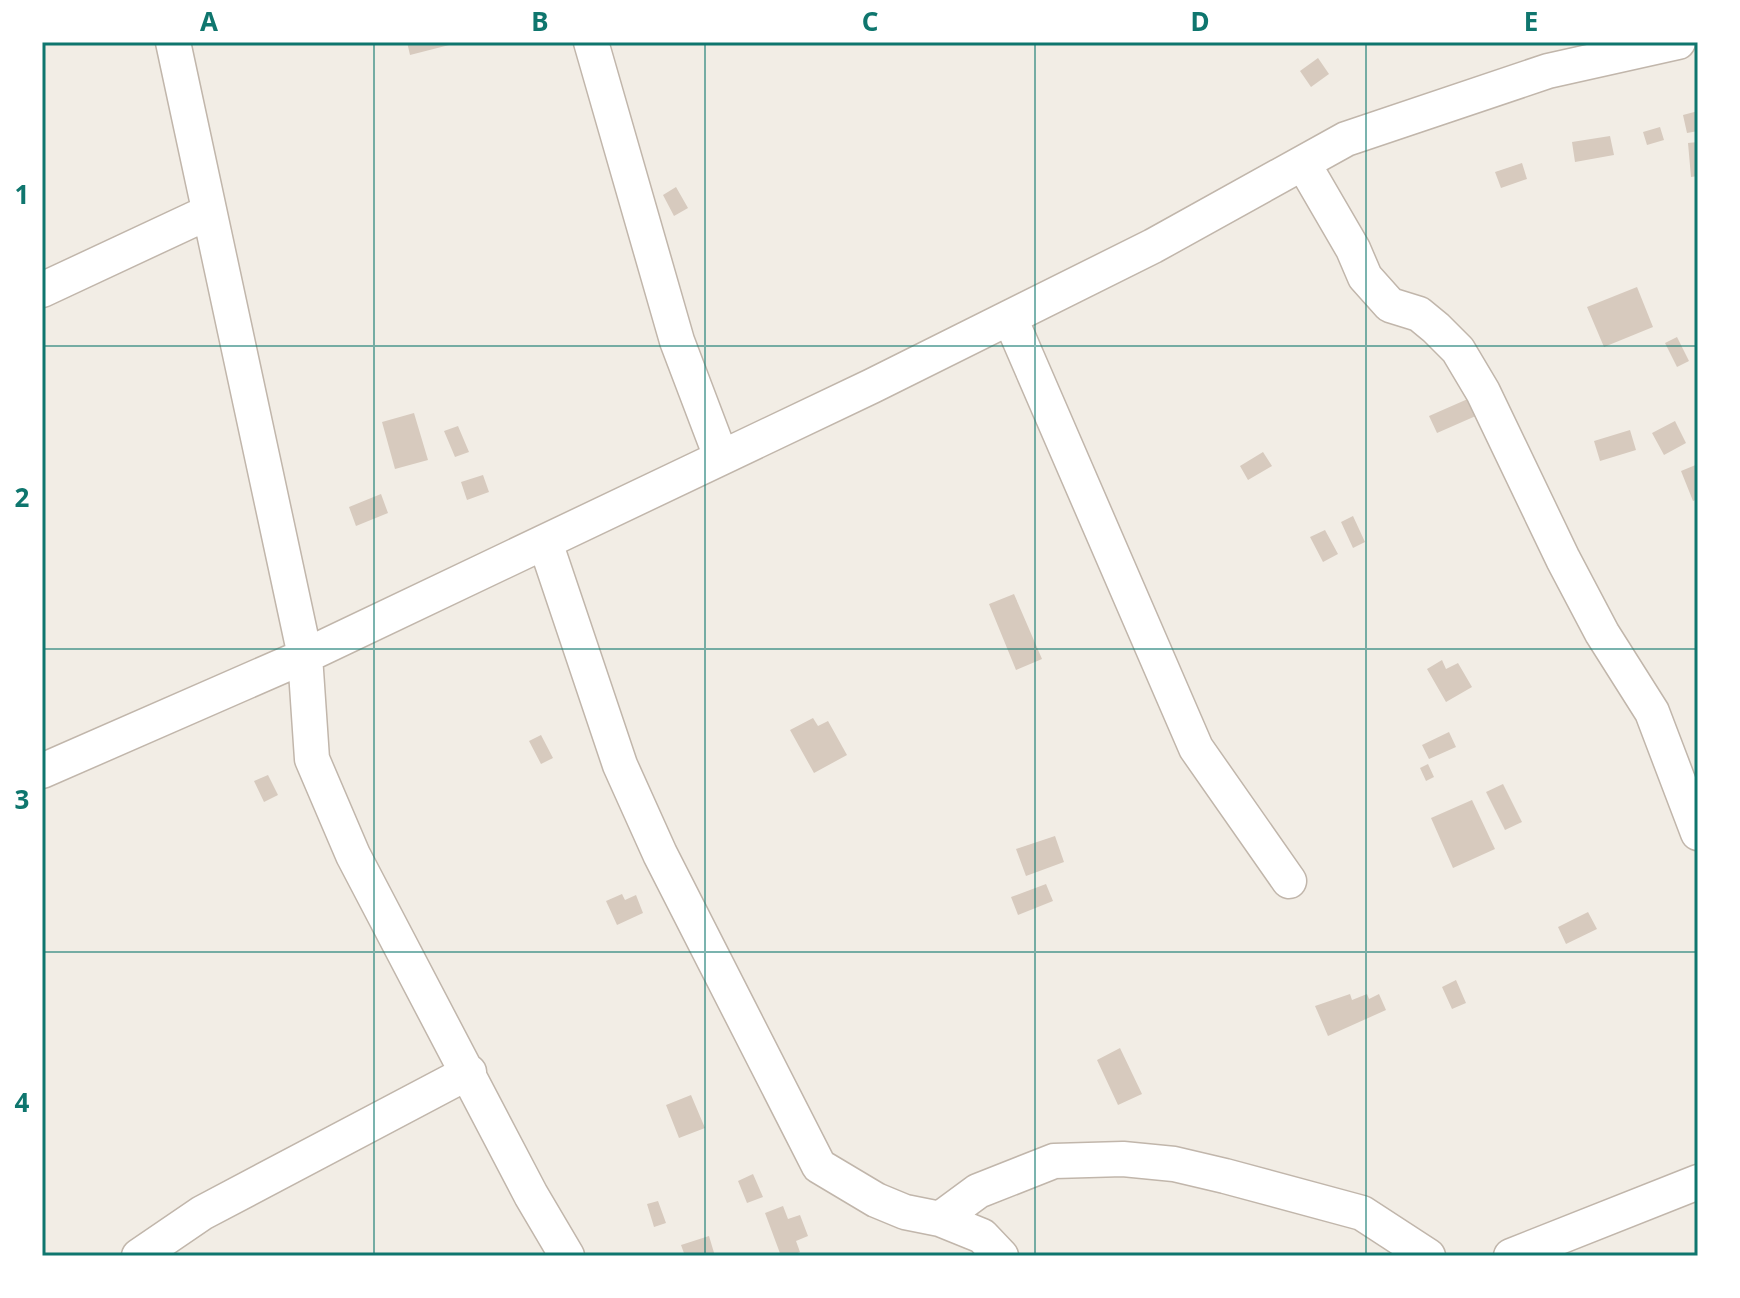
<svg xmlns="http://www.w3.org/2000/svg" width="1740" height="1298" font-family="'Noto Sans',sans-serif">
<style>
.building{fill:#d7cabe}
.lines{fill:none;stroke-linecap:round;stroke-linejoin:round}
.street-casing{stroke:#c1b6ab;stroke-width:37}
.street{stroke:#fff;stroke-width:34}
.grid{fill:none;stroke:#0f766e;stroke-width:2;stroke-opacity:0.55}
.neatline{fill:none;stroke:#0f766e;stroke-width:3}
.grid-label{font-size:26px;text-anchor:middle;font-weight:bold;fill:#0f766e}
</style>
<rect width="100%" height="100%" fill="#f2ede5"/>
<path class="building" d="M407,42H457V43L410,55Z
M1318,58L1329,74L1311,87L1300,71Z
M1698,111V131L1687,133L1683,115Z
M1660,127L1664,140L1647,145L1643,132Z
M1610,136L1614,155L1575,162L1572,142Z
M1698,142V176L1691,177L1688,143Z
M1522,163L1527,179L1501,188L1495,172Z
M676,187L688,208L674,216L663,195Z
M1637,287L1653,327L1604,347L1587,307Z
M1677,337L1689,361L1677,367L1665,343Z
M1470,398L1478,415L1437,433L1429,416Z
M414,413L428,460L395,469L382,422Z
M1675,421L1686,443L1664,455L1652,433Z
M458,426L469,452L455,457L444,431Z
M1630,430L1636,450L1600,461L1594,441Z
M1263,452L1272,466L1248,480L1240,466Z
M1698,464V499L1693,501L1681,471Z
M483,475L489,492L467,500L461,482Z
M381,494L388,513L356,526L349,507Z
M1353,516L1365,542L1353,548L1341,522Z
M1325,530L1338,554L1323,562L1310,537Z
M1014,594L1042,659L1016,670L989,604Z
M1442,660L1446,669L1458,663L1472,687L1446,702L1427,669Z
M813,718L818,726L828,721L847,755L814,773L790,730Z
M1449,732L1456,747L1429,759L1422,745Z
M541,735L553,758L541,764L529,741Z
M1428,764L1434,777L1426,781L1420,768Z
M268,775L278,795L264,802L254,781Z
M1503,784L1522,822L1505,830L1486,792Z
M1472,800L1495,849L1453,868L1431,818Z
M1055,836L1064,862L1026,876L1016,849Z
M1046,884L1053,901L1018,915L1011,897Z
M622,894L625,900L636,895L643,913L617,925L606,901Z
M1588,912L1597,929L1566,944L1558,927Z
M1456,980L1466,1003L1452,1009L1442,987Z
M1350,994L1352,1000L1367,994L1369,999L1379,994L1386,1010L1328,1036L1315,1006Z
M1120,1048L1142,1094L1118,1105L1097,1060Z
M691,1095L705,1128L679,1138L666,1105Z
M753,1174L763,1197L747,1203L738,1181Z
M658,1201L666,1223L654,1227L647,1204Z
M783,1206L788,1219L800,1215L808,1236L796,1241L800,1252L790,1256H781L765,1213Z
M709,1236L715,1256H685L681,1245Z"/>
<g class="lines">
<defs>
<path id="street" d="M173,42L305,656L312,759L353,855L531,1195L567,1256
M591,42L677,341L721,457
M1303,163L1353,249L1365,277L1390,305L1419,314L1436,328L1458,350L1483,392L1563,559L1602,633L1652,712L1698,833
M42,290L209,212
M1010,318L1196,748L1289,881
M545,542L620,765L660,854L819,1166L876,1200L905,1212L940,1219L982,1236L1001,1256
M42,771L305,656L872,386L1153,246L1346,139L1548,71L1678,42
M940,1219L978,1191L1054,1161L1123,1159L1174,1164L1225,1176L1362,1213L1428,1256
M139,1256L202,1213L469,1072
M1511,1256L1698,1182"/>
</defs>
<use href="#street" class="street-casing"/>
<use href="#street" class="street"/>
</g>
<path class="grid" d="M374,42V1256M705,42V1256M1035,42V1256M1366,42V1256M42,346H1698M42,649H1698M42,952H1698"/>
<rect width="1740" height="1298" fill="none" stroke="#ffffff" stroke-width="88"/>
<rect x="44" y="44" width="1652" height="1210" class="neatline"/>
<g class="grid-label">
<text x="209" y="31">A</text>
<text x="540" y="31">B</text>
<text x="870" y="31">C</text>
<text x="1200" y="31">D</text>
<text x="1531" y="31">E</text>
<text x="22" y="204">1</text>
<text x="22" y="507">2</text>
<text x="22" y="809">3</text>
<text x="22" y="1112">4</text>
</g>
</svg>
